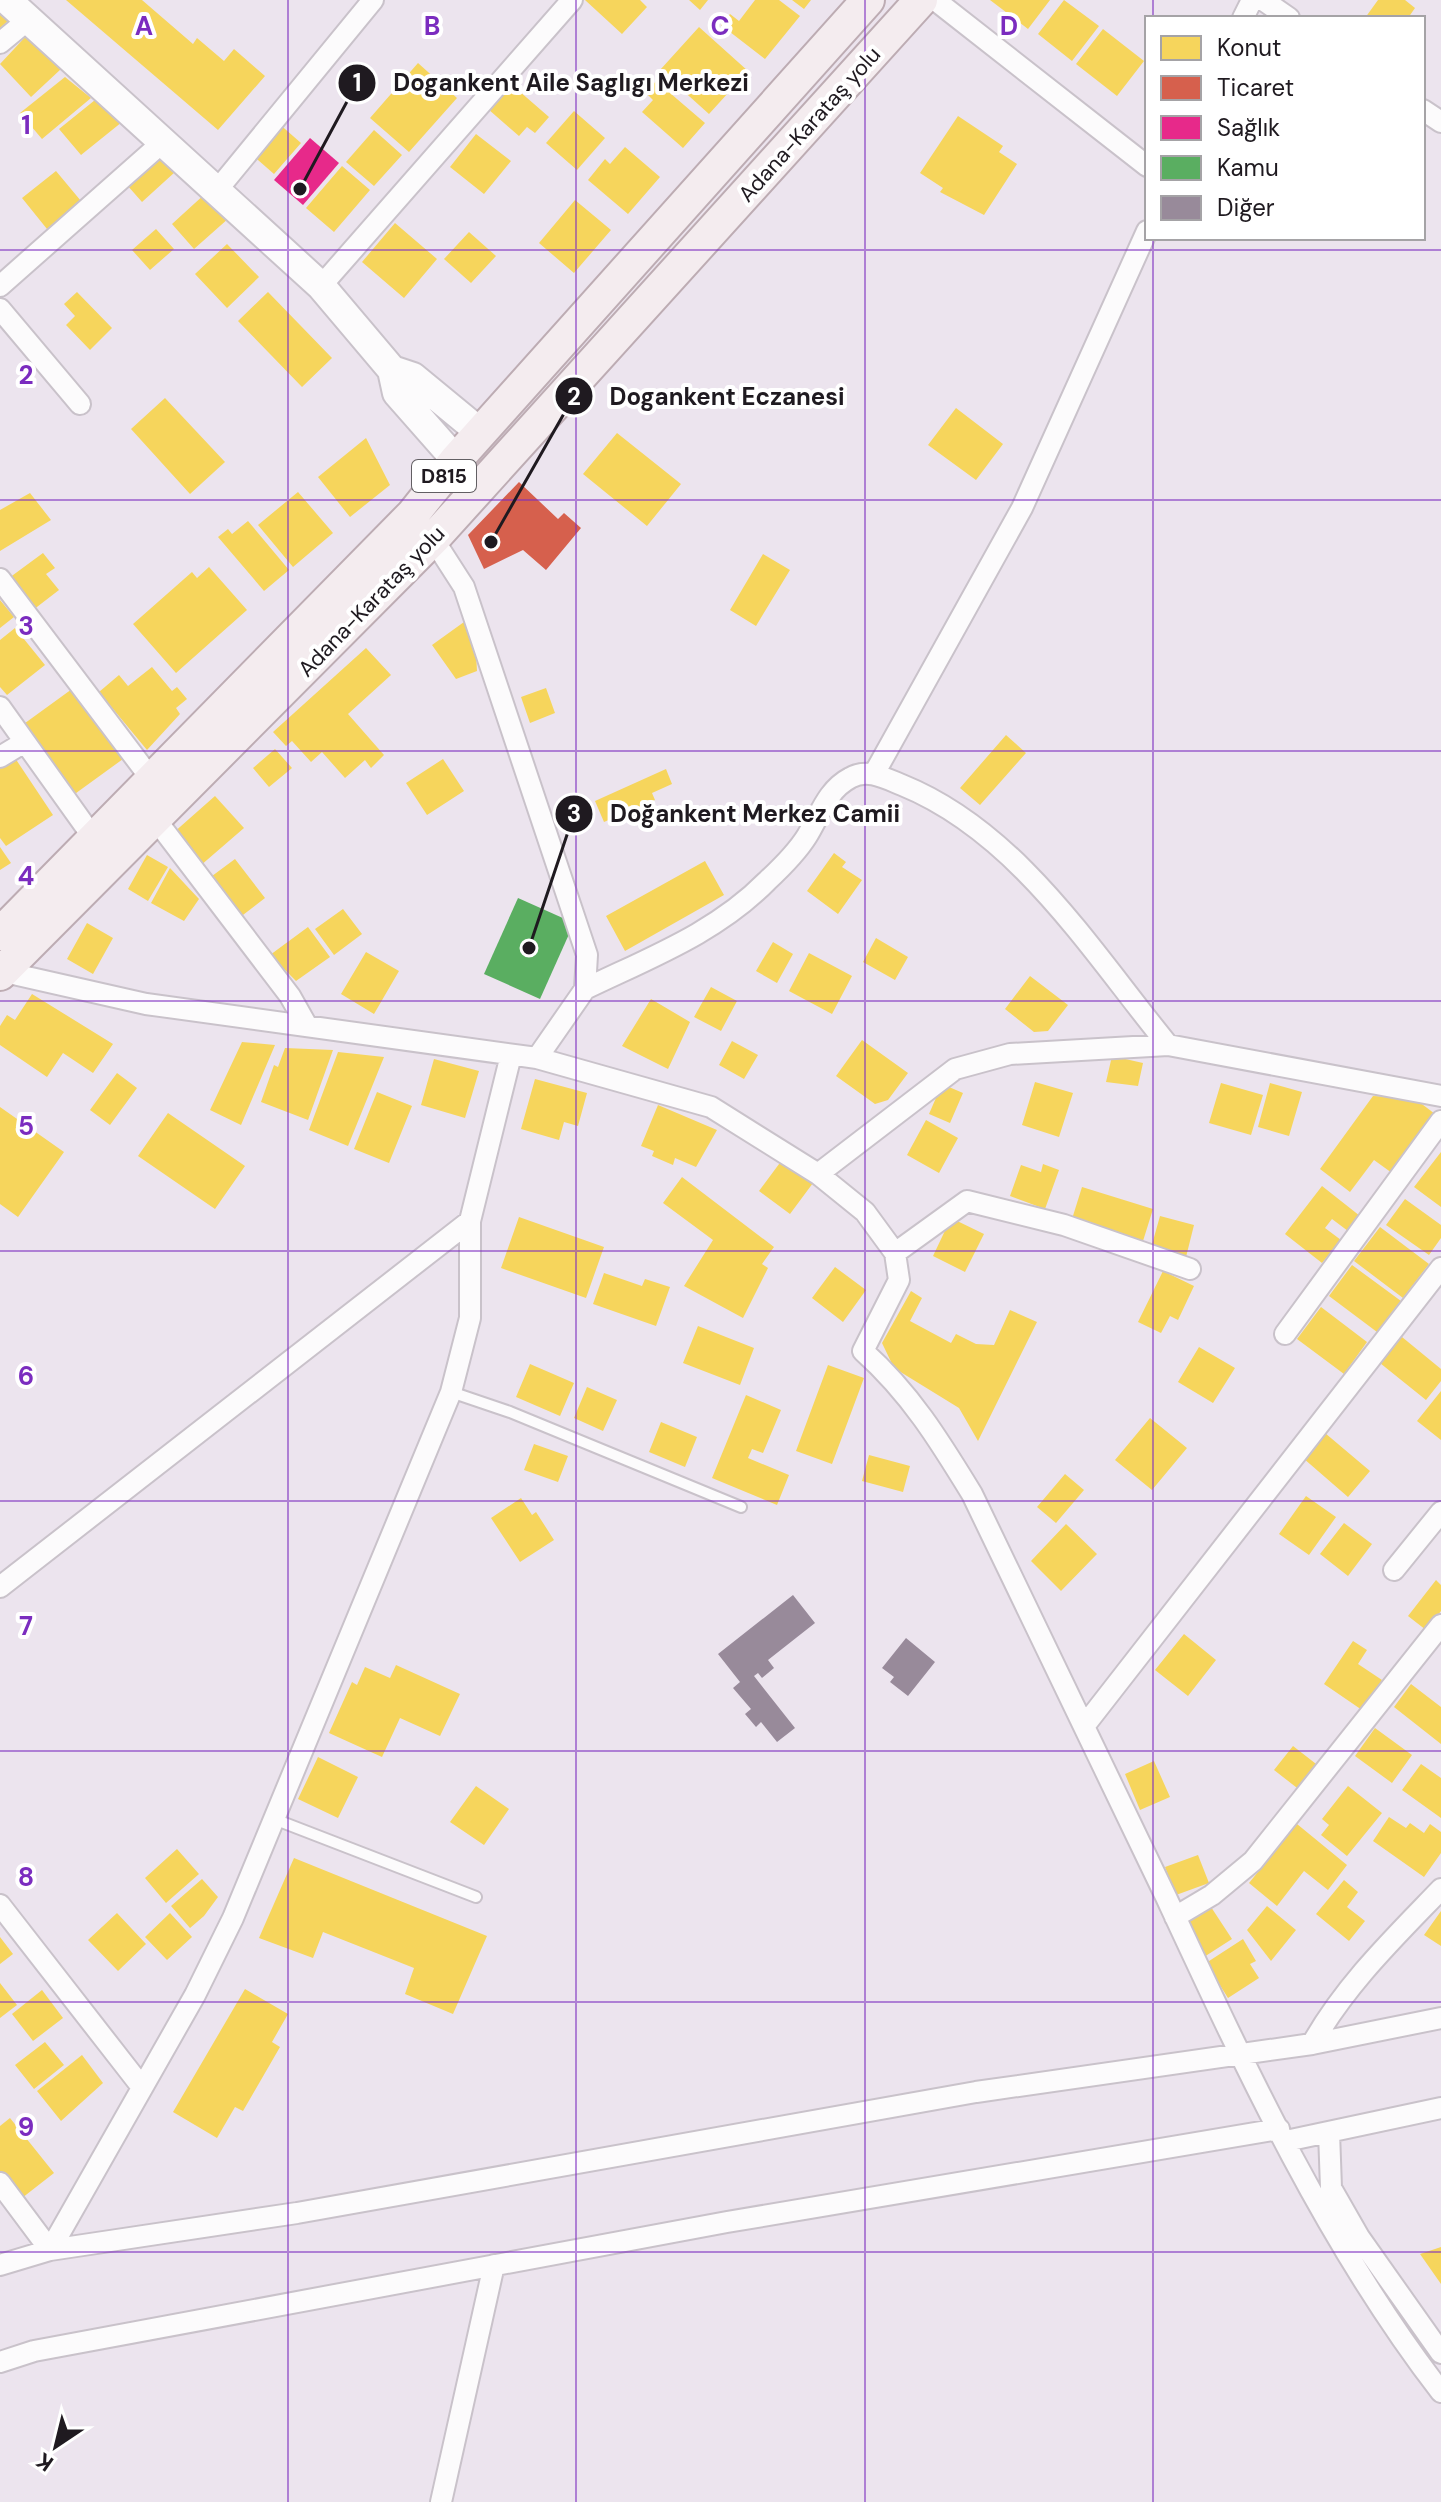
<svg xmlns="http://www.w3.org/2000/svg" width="1441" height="2502" font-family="'DM Sans',sans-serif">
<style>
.homes{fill:#f6d55c}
.shops{fill:#d6604d}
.health{fill:#e7298a}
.public{fill:#5aae61}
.building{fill:#988a9a}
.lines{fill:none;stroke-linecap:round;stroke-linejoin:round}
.lane-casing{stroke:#c9c2ca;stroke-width:14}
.street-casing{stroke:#c9c2ca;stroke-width:24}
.secondary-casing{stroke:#c9c2ca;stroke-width:32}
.primary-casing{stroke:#bdacb3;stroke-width:36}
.lane{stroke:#fcfbfc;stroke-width:10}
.street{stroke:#fcfbfc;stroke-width:20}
.secondary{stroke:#fcfbfc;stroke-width:28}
.primary{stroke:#f4ecef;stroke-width:32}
.grid{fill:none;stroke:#7b2cbf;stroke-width:2;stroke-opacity:0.55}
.labels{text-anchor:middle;stroke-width:8;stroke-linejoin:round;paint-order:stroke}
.shield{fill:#fff;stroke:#625f63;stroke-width:2}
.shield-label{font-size:20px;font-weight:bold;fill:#1f1a20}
.street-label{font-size:22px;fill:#1f1a20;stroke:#fff}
.grid-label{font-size:26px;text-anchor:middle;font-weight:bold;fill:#7b2cbf;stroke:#fff;stroke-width:8;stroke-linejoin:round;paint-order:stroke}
.leader{fill:none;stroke:#1f1a20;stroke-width:3}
.callout-dot{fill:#1f1a20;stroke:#fff;stroke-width:3}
.mark-label{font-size:24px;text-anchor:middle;font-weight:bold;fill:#fff}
.callout-label{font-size:24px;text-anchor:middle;font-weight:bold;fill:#1f1a20;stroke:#fff;stroke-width:8;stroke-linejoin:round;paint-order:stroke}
</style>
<rect width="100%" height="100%" fill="#ece4ee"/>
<path class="homes" d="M66,0H142L193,44L197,38L224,61L234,49L265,76L218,130Z
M585,0H640L647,7L622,34Z
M689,0H708L700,10Z
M755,0H779L800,16L765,59L721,25L730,14L739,21Z
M792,0H811L804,9Z
M990,0H1050L1028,29Z
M1064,0L1099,26L1072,61L1038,34Z
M1378,0H1405L1415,8L1408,18H1365Z
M0,12L9,20L0,28Z
M699,27L748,71L709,114L660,70Z
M1103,29L1144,61L1117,96L1076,64Z
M28,34L61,69L31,97L0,64Z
M418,63L457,98L409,152L370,118Z
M65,77L91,98L42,139L20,113Z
M656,81L705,123L683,148L642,112L653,100L646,93Z
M511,84L549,117L535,133L527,127L519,136L488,109Z
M95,100L122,122L81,155L59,129Z
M574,111L605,138L577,170L546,143Z
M958,116L1003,146L999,152L1017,164L984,215L940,192L943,188L920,173Z
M277,122L301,143L274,174L250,153Z
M374,130L402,155L374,186L346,162Z
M476,134L511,161L484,194L450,167Z
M625,147L660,177L628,214L588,180L605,159L610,164Z
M160,155L175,172L142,202L127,185Z
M342,166L370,190L334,232L306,208Z
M56,171L81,201L47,229L22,198Z
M206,193L229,218L194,249L172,224Z
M575,200L611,230L574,273L539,243Z
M395,223L437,259L404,298L362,262Z
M156,229L174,249L150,270L132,250Z
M469,232L496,256L471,283L444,259Z
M227,244L259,277L227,308L195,274Z
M77,292L112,328L90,350L66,325L75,316L64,304Z
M268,292L332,358L302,387L238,321Z
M165,398L225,462L190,494L131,429Z
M956,408L1003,444L976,480L928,445Z
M617,433L681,484L647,526L583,474Z
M366,438L390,485L350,517L318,477Z
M298,492L333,533L293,567L258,525Z
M30,493L51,520L0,551V510Z
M248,521L289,570L264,591L218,537L228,529L232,534Z
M43,553L55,568L46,574L59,590L33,610L9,578Z
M763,554L790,570L756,626L730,610Z
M209,567L247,610L176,673L133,624L192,572L197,578Z
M0,600L14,617L0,628Z
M464,622L475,636L477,671L456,679L432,645Z
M15,628L45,665L7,695L0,687V640Z
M366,648L391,675L348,714L384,755L371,768L365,760L345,778L322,752L311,762L292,741L286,746L273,732Z
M152,667L172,691L177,687L187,699L176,708L180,714L147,750L99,692L119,675L128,686Z
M546,688L555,713L530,723L521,697Z
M72,689L123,759L72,796L21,726Z
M1006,735L1026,753L980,805L960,788Z
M275,749L292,768L269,787L253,768Z
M13,755L53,815L6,846L0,838V764Z
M443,759L464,791L427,815L406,783Z
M666,769L672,784L652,793L655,800L604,822L595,801Z
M215,796L244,828L200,866L172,834Z
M0,847L11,863L0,870Z
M834,853L846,862L842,867L862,880L838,914L807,891Z
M147,855L168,867L148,901L128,889Z
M235,859L265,898L239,918L208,879Z
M705,861L724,895L625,951L606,916Z
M170,868L199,899L184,921L151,903Z
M343,909L362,934L334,955L315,929Z
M87,923L113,938L93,974L67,959Z
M308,927L330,957L296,981L270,955Z
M876,938L908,957L895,980L863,962Z
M773,942L793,954L777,983L756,971Z
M366,952L399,971L374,1014L341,994Z
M809,953L852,976L832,1014L789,991Z
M1030,976L1068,1005L1048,1031L1034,1032L1005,1009Z
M711,987L737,1001L721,1031L694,1017Z
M32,994L113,1044L93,1073L63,1053L47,1077L0,1045V1026L7,1015L15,1020Z
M651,999L690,1022L668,1069L622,1046Z
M862,1040L908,1073L888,1100L875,1104L836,1076Z
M732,1041L758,1055L744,1079L719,1065Z
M242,1042L275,1045L241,1125L210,1110Z
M285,1048L333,1050L308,1120L261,1102L274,1065L278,1067Z
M338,1052L384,1057L348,1146L309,1130Z
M1112,1056L1143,1063L1138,1086L1106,1082Z
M434,1059L479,1071L465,1118L421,1105Z
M117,1073L137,1088L110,1125L90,1110Z
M535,1079L587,1093L578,1126L564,1122L559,1140L521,1129Z
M1035,1082L1073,1093L1059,1137L1022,1125Z
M1221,1083L1263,1095L1251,1135L1209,1123Z
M1270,1083L1302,1092L1289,1136L1258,1127Z
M942,1084L963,1093L950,1123L929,1114Z
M377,1092L412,1106L389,1163L354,1149Z
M1373,1096L1414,1098L1435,1114L1392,1173L1374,1160L1350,1192L1320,1169Z
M658,1105L717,1130L696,1167L675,1158L673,1165L652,1156L654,1151L641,1146Z
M0,1107L64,1152L18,1217L0,1204Z
M168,1113L245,1166L215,1209L138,1156Z
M926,1120L958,1138L939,1173L907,1155Z
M1441,1152V1207L1414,1187Z
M782,1160L813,1183L790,1214L759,1191Z
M1043,1164L1059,1170L1045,1209L1010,1196L1021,1165L1041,1172Z
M682,1177L774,1247L762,1264L768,1268L743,1318L684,1286L713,1240L663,1203Z
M1322,1186L1360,1216L1348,1231L1332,1219L1325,1228L1341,1240L1322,1263L1285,1234Z
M1082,1187L1153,1209L1143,1241L1072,1219Z
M1405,1199L1441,1225V1238L1429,1255L1386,1225Z
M1160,1216L1194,1225L1186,1257L1151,1248Z
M519,1217L604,1247L586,1298L501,1268Z
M951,1218L984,1234L965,1272L933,1256Z
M1380,1227L1429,1264L1403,1298L1354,1261Z
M1352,1265L1401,1301L1377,1332L1329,1296Z
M835,1267L866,1290L843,1322L812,1298Z
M1163,1271L1194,1286L1178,1320L1170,1316L1161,1333L1138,1322Z
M604,1273L642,1286L645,1279L670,1287L656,1326L593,1304Z
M911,1291L922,1298L910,1321L951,1343L956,1334L976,1344L994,1345L1010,1310L1037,1322L978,1441L959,1408L894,1368L882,1343Z
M1321,1307L1367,1342L1344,1374L1297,1339Z
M698,1326L754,1348L740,1385L683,1363Z
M1402,1337L1441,1369V1381L1426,1400L1380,1363Z
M1199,1347L1235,1368L1213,1403L1178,1382Z
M530,1364L574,1383L560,1416L516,1397Z
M828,1365L864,1378L832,1464L796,1451Z
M587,1387L617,1400L603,1431L574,1418Z
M1441,1391V1440L1417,1421Z
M746,1395L781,1410L763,1453L752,1449L748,1458L789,1475L777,1505L712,1478Z
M1150,1418L1187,1448L1152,1490L1115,1460Z
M661,1422L697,1437L685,1467L649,1452Z
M1325,1433L1370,1471L1348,1497L1303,1458Z
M534,1444L568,1456L558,1482L524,1470Z
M869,1455L910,1466L903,1492L862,1481Z
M1065,1474L1084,1490L1056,1523L1037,1507Z
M1306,1496L1336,1517L1309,1555L1279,1534Z
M521,1498L532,1515L536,1512L554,1540L520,1562L491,1518Z
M1344,1523L1372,1544L1348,1576L1320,1554Z
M1066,1524L1097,1554L1061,1591L1031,1561Z
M1436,1580L1441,1585V1611L1426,1630L1408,1616Z
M1184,1634L1216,1660L1188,1696L1155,1670Z
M1353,1641L1367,1650L1358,1664L1382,1680L1362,1710L1324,1684Z
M396,1665L460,1694L440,1736L400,1718L382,1757L329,1733L352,1682L357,1685L365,1667L390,1678Z
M1411,1684L1441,1707V1744L1394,1707Z
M1375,1728L1412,1755L1392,1783L1355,1756Z
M1293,1746L1320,1767L1301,1791L1274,1770Z
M318,1757L358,1777L338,1818L298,1799Z
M1154,1761L1170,1797L1140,1810L1125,1774Z
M1421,1764L1441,1778V1818L1402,1790Z
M476,1786L509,1809L484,1845L450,1822Z
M1348,1786L1382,1813L1347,1856L1321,1835L1329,1825L1322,1819Z
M1389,1817L1406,1828L1410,1823L1424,1833L1430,1824L1441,1832V1853L1424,1877L1373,1841Z
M1297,1824L1347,1865L1328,1890L1304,1871L1277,1906L1249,1883Z
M177,1849L199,1874L166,1903L145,1878Z
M1198,1855L1209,1883L1176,1895L1165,1867Z
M294,1858L487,1936L453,2014L405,1994L414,1968L323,1932L313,1958L259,1938Z
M202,1879L218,1897L204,1916L190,1928L171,1906Z
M1344,1880L1358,1892L1347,1907L1365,1921L1349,1941L1316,1914Z
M1267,1906L1296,1930L1271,1961L1247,1930Z
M1211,1907L1232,1939L1204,1957L1183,1924Z
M1441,1911V1946L1424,1935Z
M117,1913L146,1944L118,1971L88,1940Z
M170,1913L192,1937L167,1960L145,1937Z
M0,1937L13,1954L0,1964Z
M1243,1939L1256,1961L1250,1964L1259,1978L1228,1998L1206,1963Z
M0,1983L17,2005L0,2018Z
M245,1989L288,2014L272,2042L280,2047L243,2111L235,2107L217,2138L173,2112Z
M42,1990L63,2018L33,2041L12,2014Z
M45,2042L64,2065L34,2089L15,2065Z
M82,2055L103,2083L61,2121L37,2091Z
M10,2118L54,2173L22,2198L0,2171V2126Z
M1441,2247V2284L1420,2254Z"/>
<path class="shops" d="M519,482L558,519L564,513L581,528L546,570L523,550L484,569L468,535Z"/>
<path class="health" d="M310,138L339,163L303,205L274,180Z"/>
<path class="public" d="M518,898L574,923L540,999L484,974Z"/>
<path class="building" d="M793,1595L815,1623L768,1660L774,1668L762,1678L758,1673L754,1676L795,1728L777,1742L761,1722L756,1727L745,1714L751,1709L733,1688L740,1682L718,1654Z
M906,1638L935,1662L908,1696L890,1682L894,1677L882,1668Z"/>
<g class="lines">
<defs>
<path id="lane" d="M451,1392L510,1412L741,1507
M274,1819L476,1897"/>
<path id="street" d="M935,0L1147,166
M1263,0L1289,18
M1243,18L1252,0
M0,43L29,19
M1423,110L1441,122
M218,189L373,0
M0,286L164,141
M321,286L572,0
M0,309L80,404
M428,531L464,587L587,955L585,989L537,1058
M0,579L152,780
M0,707L95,840
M0,757L23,743
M874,774L1022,508L1147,231
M156,820L290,996L307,1026
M0,971L146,1004L537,1058L711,1107L818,1174L865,1212L895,1253L899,1280L863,1351C910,1393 939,1440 972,1494C1037,1628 1102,1762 1166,1897C1245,2067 1326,2243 1441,2392
M585,989C649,958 716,933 767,881C781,868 797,852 807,836C820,815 827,790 850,778C867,768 885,778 902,785C1018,832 1091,951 1168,1045
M818,1174L955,1069L1010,1054L1168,1045L1441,1096
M895,1253L967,1201L1064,1225L1190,1269
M1285,1334L1441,1121
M1394,1570L1441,1512
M0,1587L470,1221
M1085,1725L1441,1268
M0,1905L141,2086
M1175,1917L1212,1895L1253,1861L1441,1625
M1312,2044L1441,2018
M1329,2132L1331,2188L1359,2237L1441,2353
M1286,2141L1441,2108
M0,2183L50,2250L195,1995L233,1918L451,1392L470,1318V1221L511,1055
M0,2265L50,2250L297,2213L976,2092L1312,2044C1346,1984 1394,1938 1441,1889
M0,2362L34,2351L727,2222L1279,2129
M441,2502L494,2265"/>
<path id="secondary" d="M7,0L321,286L392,370L397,393L456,460
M392,370L413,377L481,433"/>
<path id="primary" d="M0,934L413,514L456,460L868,0
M0,974L434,538L921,0"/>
</defs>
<use href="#lane" class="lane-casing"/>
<use href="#street" class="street-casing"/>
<use href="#secondary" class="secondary-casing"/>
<use href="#primary" class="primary-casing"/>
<use href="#lane" class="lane"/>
<use href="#street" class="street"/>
<use href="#secondary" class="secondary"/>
<use href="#primary" class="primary"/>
</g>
<path class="grid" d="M288,0V2502M576,0V2502M865,0V2502M1153,0V18M1153,238V2502M0,250H1441M0,500H1441M0,751H1441M0,1001H1441M0,1251H1441M0,1501H1441M0,1751H1441M0,2002H1441M0,2252H1441"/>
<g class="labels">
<rect class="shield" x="412" y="460" width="64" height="32" rx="6"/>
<g class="shield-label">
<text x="444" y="483">D815</text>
</g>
<g class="street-label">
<text transform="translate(809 124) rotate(-48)" y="8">Adana-Karataş yolu</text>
<text transform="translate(371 601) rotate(-46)" y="8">Adana-Karataş yolu</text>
</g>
</g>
<g class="grid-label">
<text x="144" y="35">A</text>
<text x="432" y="35">B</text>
<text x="720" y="35">C</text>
<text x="1009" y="35">D</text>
<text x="26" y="134">1</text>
<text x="26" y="384">2</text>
<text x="26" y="635">3</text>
<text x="26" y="885">4</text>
<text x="26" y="1135">5</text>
<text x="26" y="1385">6</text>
<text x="26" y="1635">7</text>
<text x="26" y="1886">8</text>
<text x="26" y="2136">9</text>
</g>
<path class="leader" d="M300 189L357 83M491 542L574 396M529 948L574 814"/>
<g class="callout-dot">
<circle cx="300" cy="189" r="8"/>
<circle cx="491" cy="542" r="8"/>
<circle cx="529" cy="948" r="8"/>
<circle cx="357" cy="83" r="20"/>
<circle cx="574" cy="396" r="20"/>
<circle cx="574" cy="814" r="20"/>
</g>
<g class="mark-label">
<text x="357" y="91">1</text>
<text x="574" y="405">2</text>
<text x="574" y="822">3</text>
</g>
<g class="callout-label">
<text x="571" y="91">Dogankent Aile Saglıgı Merkezi</text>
<text x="727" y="405">Dogankent Eczanesi</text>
<text x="755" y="822">Doğankent Merkez Camii</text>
</g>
<rect x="1145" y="16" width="280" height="224" fill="#ffffff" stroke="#a5a3a6" stroke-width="2"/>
<rect x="1161" y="36" width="40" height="24" fill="#f6d55c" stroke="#a5a3a6" stroke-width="2"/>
<text x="1217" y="56" font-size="24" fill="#1f1a20">Konut</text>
<rect x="1161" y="76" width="40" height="24" fill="#d6604d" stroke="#a5a3a6" stroke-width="2"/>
<text x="1217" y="96" font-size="24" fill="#1f1a20">Ticaret</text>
<rect x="1161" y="116" width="40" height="24" fill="#e7298a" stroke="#a5a3a6" stroke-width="2"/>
<text x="1217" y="136" font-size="24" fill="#1f1a20">Sağlık</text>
<rect x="1161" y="156" width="40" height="24" fill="#5aae61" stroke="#a5a3a6" stroke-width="2"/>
<text x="1217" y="176" font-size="24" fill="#1f1a20">Kamu</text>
<rect x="1161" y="196" width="40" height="24" fill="#988a9a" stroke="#a5a3a6" stroke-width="2"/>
<text x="1217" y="216" font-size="24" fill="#1f1a20">Diğer</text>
<g transform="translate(56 2446) rotate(215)" stroke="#ffffff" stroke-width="6" paint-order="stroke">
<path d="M0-6L14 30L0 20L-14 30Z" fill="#1f1a20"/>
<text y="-12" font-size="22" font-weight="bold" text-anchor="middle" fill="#1f1a20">K</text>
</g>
</svg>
